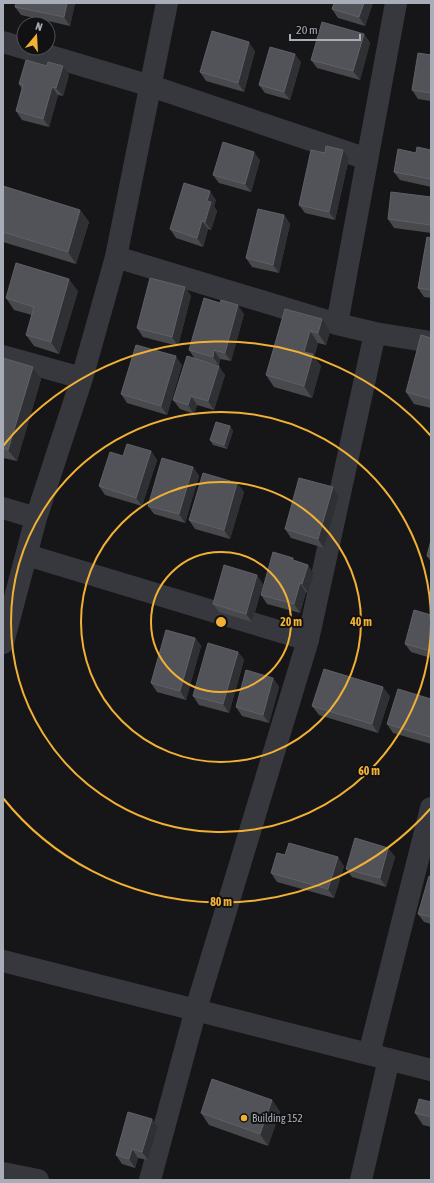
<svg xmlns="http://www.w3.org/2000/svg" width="434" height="1183" font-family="'Asap Condensed',sans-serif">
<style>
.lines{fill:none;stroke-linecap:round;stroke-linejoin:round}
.minor{stroke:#37383d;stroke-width:22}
.wall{fill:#47494d}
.shaded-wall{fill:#2f3033}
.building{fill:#525359;stroke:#5f6168}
.ring{fill:none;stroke:#f2b134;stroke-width:2}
.poi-dot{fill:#f2b134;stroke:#111113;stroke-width:1.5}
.labels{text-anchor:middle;stroke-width:4;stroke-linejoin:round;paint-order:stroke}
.poi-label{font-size:11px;fill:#a8adb8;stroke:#111113;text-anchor:start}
.centre{fill:#f2b134;stroke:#111113;stroke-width:2}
.ring-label{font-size:12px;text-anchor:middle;font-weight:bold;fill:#f2b134;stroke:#111113;stroke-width:4;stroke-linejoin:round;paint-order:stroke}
</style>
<rect width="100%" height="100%" fill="#161618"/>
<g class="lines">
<path class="minor" d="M3,42L151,86L367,159
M116,257L337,324L375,333L431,342
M337,324L396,3
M3,356L82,378
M3,508L36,518
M27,555L308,640L196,1009L150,1180
M308,640L375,333
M3,643L36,518L82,378L116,257L167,3
M3,961L431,1070
M369,1054L431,808
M3,1173L38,1180
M361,1180L389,1059"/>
</g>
<path class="wall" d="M16,3H75L70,26L21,15L15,7Z
M334,3H373L365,26L338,18L332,9Z
M364,34L370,43L360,80L317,68L311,60Z
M255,51L244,92L206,81L200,72Z
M431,55V101L418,99L412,90Z
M301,62L290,100L265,93L259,85Z
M69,75L63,96L58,95L49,127L22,120L16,111L22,89L19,84Z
M343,150L349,158L335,220L305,213L299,205L325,153Z
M431,150V187L400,180L394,172L416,153Z
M260,160L251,192L219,183L213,175Z
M3,186L80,210L89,222L76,264L3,242Z
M431,197V233L394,228L388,219Z
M216,200L214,206L217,211L211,230L208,229L203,247L176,238L170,229Z
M284,215L290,224L279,273L252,267L246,258Z
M431,238V298L424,297L418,288Z
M185,287L191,296L178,346L143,337L137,328Z
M78,291L59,354L34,346L26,335L32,315L14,310L6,298Z
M285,309L330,331L326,345L318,343L314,357L321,366L312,398L274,387L266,375Z
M244,314L231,361L220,359L219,365L203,361L225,375L214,410L197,405L194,414L180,409L173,400L195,359L189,350Z
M431,338V408L414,404L406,392Z
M3,358L33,367L41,379L17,461L3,458Z
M182,365L167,415L127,403L121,394Z
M230,426L233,431L227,449L213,445L210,440Z
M151,451L157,460L142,506L105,495L99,486L123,456Z
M193,467L199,476L185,523L154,514L148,506Z
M237,483L244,492L230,539L195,529L189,520Z
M333,487L339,496L324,548L291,538L285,529Z
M431,540V562L427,556Z
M296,561L314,574L308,593L306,592L300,613L267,604L261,595Z
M263,584L252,622L219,612L213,604Z
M431,615V658L411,652L405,644Z
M195,638L201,646L186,700L157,692L151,683Z
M238,652L244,660L229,713L199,705L193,696Z
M273,678L279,687L269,723L242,716L236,707Z
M390,696L378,733L319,715L312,706Z
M431,699V744L393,733L387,724Z
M388,848L395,857L386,887L352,877L346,869Z
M285,855L344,866L334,898L277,882L271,873Z
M431,877V924L424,922L418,914Z
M272,1100L280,1112L268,1146L209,1125L201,1113Z
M431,1102V1127L423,1125L415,1113Z
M152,1119L158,1127L148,1160L138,1158L135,1168L122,1164L116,1155Z"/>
<path class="shaded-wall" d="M67,3H75L70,26L64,17Z
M364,3H373L365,26L359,17Z
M364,34L370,43L360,80L353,71Z
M249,42L255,51L244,92L238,83Z
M295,54L301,62L290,100L284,92Z
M63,66L69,75L63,96L56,88Z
M52,87L58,95L49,127L43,119Z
M343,150L349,158L335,220L329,212Z
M254,152L260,160L251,192L245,184Z
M210,191L216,200L214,206L217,211L211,230L205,222L207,201Z
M80,210L89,222L76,264L68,252Z
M284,215L290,224L279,273L273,265Z
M202,221L208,229L203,247L197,238Z
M69,279L78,291L59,354L51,342Z
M185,287L191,296L178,346L172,337Z
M238,305L244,314L231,361L225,353Z
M322,319L330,331L326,345L318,333Z
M310,331L318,343L314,357L321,366L312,398L304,386V352Z
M214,350L220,359L219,365L213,357Z
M176,356L182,365L167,415L161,406Z
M219,366L225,375L214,410L208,401Z
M33,367L41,379L17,461L8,450Z
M191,396L197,405L194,414L188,405Z
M230,426L233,431L227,449L224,445Z
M151,451L157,460L142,506L136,498Z
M193,467L199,476L185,523L179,514Z
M237,483L244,492L230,539L224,530Z
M333,487L339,496L324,548L318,539Z
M308,565L314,574L308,593L302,584Z
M257,575L263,584L252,622L246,614Z
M300,583L306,592L300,613L294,604Z
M195,638L201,646L186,700L180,691Z
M238,652L244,660L229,713L223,704Z
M273,678L279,687L269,723L263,715Z
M383,687L390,696L378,733L372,724Z
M388,848L395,857L386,887L380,878Z
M338,857L344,866L334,898L328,889Z
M272,1100L280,1112L268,1146L260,1134Z
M152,1119L158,1127L148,1160L142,1152Z
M132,1149L138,1158L135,1168L129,1159Z"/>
<path class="building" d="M16,3H67L64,17L15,7Z
M334,3H364L359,17L332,9Z
M322,22L364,34L353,71L311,60Z
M212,31L249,42L238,83L200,72Z
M270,47L295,54L284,92L259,85Z
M418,53L431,55V93L412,90Z
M26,60L47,66L48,62L63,66L56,88L52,87L43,119L16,111L23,85L19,84Z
M223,142L254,152L245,184L213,175Z
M326,146L343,150L329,212L299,205L311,150L325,153Z
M417,147L431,150V179L394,172L398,149L416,153Z
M184,183L210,191L207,201L211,202L205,222L202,221L197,238L170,229Z
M3,186L80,210L68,252L3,232Z
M391,192L431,197V225L388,219Z
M258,209L284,215L273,265L246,258Z
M427,237L431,238V290L418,288Z
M16,263L69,279L51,342L26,335L34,307L6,298Z
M150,278L185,287L172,337L137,328Z
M204,298L220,303L221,300L238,305L225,353L214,350L213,357L189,350Z
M285,309L322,319L318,333L310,331L304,352L313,354L304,386L266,375Z
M421,335L431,338V399L406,392Z
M136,345L176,356L161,406L121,394Z
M187,356L219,366L208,401L191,396L188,405L173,400Z
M3,358L33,367L8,450L3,448Z
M216,422L230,426L224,445L210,440Z
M127,444L151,451L136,498L99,486L110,452L123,456Z
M162,458L193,467L179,514L148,506Z
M203,473L237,483L224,530L189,520Z
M299,478L333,487L318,539L285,529Z
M431,540V557L427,556Z
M273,552L293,558V560L308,565L302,584L300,583L294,604L261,595Z
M224,565L257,575L246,614L213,604Z
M414,610L431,615V651L405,644Z
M166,630L195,638L180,691L151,683Z
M208,643L238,652L223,704L193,696Z
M324,669L383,687L372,724L312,706Z
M246,670L273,678L263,715L236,707Z
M398,689L431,699V735L430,737L387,724Z
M355,838L388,848L380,878L346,869Z
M289,843L338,857L328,889L271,873L277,853L285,855Z
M429,876L431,877V917L418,914Z
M212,1079L272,1100L260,1134L201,1113Z
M419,1099L431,1102V1117L415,1113Z
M128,1112L152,1119L142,1152L132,1149L129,1159L116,1155Z"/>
<g class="ring">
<circle cx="221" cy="622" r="70"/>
<circle cx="221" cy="622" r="140"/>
<path d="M431 624A210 210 0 1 1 431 620"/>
<path d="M431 808A280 280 0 0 1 3 798M3 446A280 280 0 0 1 431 436"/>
</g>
<circle class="poi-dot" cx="244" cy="1118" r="4"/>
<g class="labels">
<g class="poi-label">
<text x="252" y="1122">Building 152</text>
</g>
</g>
<circle cx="221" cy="622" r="6" class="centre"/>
<g class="ring-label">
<text x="291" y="626">20 m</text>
<text x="361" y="626">40 m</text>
<text x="369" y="775">60 m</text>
<text x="221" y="906">80 m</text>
</g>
<rect width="434" height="1183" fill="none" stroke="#a8adb8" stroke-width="8"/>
<g transform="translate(36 36) rotate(18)"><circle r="19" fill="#111113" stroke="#4d4f55"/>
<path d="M0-3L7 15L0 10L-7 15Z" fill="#f2b134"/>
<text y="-6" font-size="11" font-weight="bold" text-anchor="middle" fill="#a8adb8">N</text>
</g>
<path d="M290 34v6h70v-6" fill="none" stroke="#a8adb8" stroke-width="2"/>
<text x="296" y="34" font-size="12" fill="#a8adb8" stroke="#111113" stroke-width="3" paint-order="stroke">20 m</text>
</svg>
